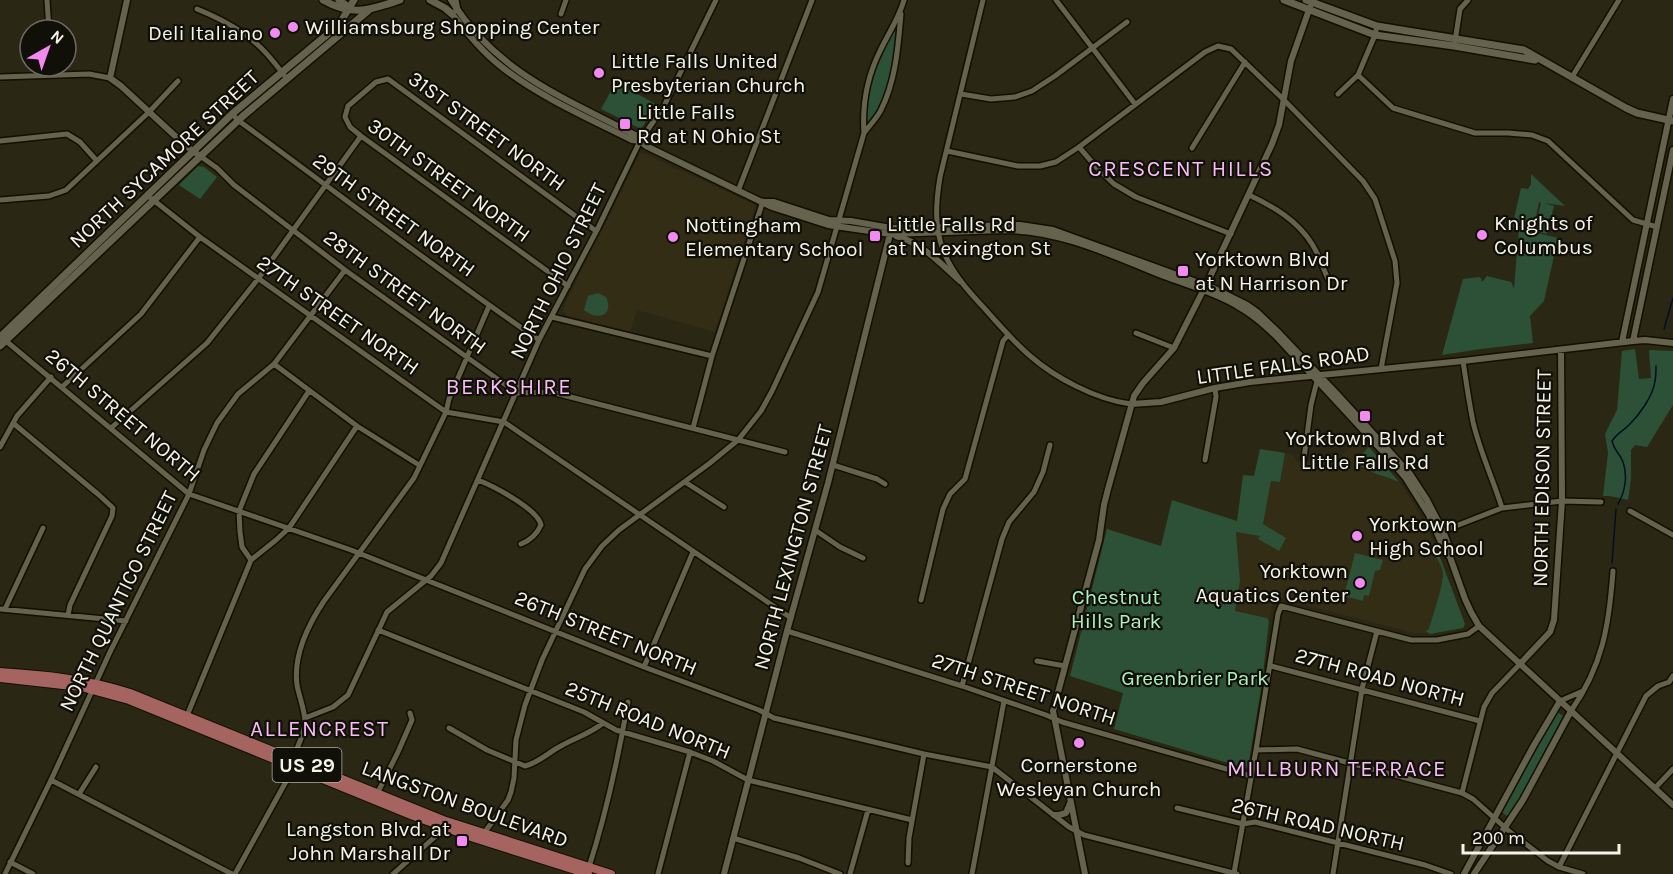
<svg xmlns="http://www.w3.org/2000/svg" width="1673" height="874" font-family="Karla,sans-serif">
<style>
.built{fill:#322d14}
.green{fill:#2c5137}
.lines{fill:none;stroke-linecap:round;stroke-linejoin:round}
.stream{stroke:#000f22;stroke-width:1.5}
.minor-casing{stroke:#130f02;stroke-width:8}
.tertiary-casing{stroke:#130f02;stroke-width:9}
.secondary-casing{stroke:#130f02;stroke-width:10}
.primary-casing{stroke:#130f02;stroke-width:10}
.minor{stroke:#65624e;stroke-width:5}
.tertiary{stroke:#65624e;stroke-width:6}
.secondary{stroke:#65624e;stroke-width:7}
.primary{stroke:#a66461;stroke-width:8}
.poi-dot{fill:#f38af2;stroke:#111008;stroke-width:2}
.labels{text-anchor:middle;stroke-width:4.5;stroke-linejoin:round;paint-order:stroke}
.shield{fill:#111008;stroke:#b1b0a6;stroke-width:1.5}
.shield-label{font-size:20px;font-weight:bold;fill:#f6f4e9}
.poi-label{font-size:21px;fill:#f6f4e9;stroke:#111008;text-anchor:start}
.street-label{font-size:21px;fill:#f6f4e9;stroke:#111008}
.park-label{font-size:21px;fill:#aef1c1;stroke:#111008}
.neighbourhood-label{font-size:22px;letter-spacing:1.5px;fill:#f9bef7;stroke:#111008}
</style>
<rect width="100%" height="100%" fill="#2a2715"/>
<path class="built" d="M641,152L749,202L754,205L755,208L715,332L637,310L630,332L568,316L563,312L564,306Z
M1360,438L1399,481L1414,504L1435,544L1465,624L1463,628L1430,634L1413,633L1278,598L1274,599L1269,621L1267,618L1234,611L1240,581L1236,531L1260,536L1285,538L1263,524L1271,480L1280,482L1285,453L1292,454L1298,463H1313L1316,455L1338,459Z"/>
<path class="green" d="M894,31L897,32C893,63 889,96 870,122L865,120L869,85L880,56Z
M618,83L657,105L641,129L601,109L612,89Z
M198,166L204,167L217,177L200,199L179,185Z
M1531,174L1565,206L1544,203L1554,206L1547,234L1534,231L1541,203L1539,202L1533,232L1558,238L1544,301L1530,316L1533,343L1481,349L1442,355L1463,279L1479,277L1481,278L1482,282L1487,276L1511,282L1514,288L1519,229L1512,227L1521,188L1528,189L1531,184Z
M598,293L606,297C615,316 596,321 584,310L588,296Z
M1635,349L1639,379L1651,378L1649,350L1673,351V405L1647,447L1635,445L1631,450V479L1628,500L1610,496H1603L1608,453L1605,434L1617,410L1622,351Z
M1369,447L1399,482C1386,476 1371,474 1359,465L1360,456Z
M1260,449L1285,453L1280,482L1271,481L1263,524L1286,538L1279,551L1258,539L1260,536L1236,532L1240,581L1235,611L1267,618L1269,621L1262,683L1248,767L1245,768L1114,729L1123,693L1070,676L1107,529L1161,546L1172,500L1237,521L1243,475L1254,476Z
M1418,541L1426,544H1435L1465,624L1463,628L1430,634L1426,631L1429,629C1433,615 1443,586 1443,574C1442,561 1429,547 1418,541Z
M1355,553L1383,560L1380,570L1375,571L1369,596L1364,595L1363,601L1344,596Z
M1556,711L1563,716C1556,728 1551,742 1545,755C1534,776 1522,797 1508,817L1502,812Z"/>
<g class="lines">
<path class="stream" d="M1664,329L1673,298
M1618,504C1625,492 1628,476 1623,462C1620,453 1615,453 1612,441C1617,433 1623,431 1629,425C1640,414 1653,396 1655,381C1656,376 1656,371 1656,366
M1612,563L1616,509"/>
<defs>
<path id="minor" d="M47,0L49,30
M983,0L940,177C936,202 934,226 943,250C952,273 968,291 985,309C999,325 1013,341 1029,355C1055,378 1097,400 1131,404
M1056,0L1135,104
M197,9C219,18 241,29 259,46C269,55 278,67 287,79
M561,14L566,0
M1455,41L1460,9L1468,0
M51,66V75
M1358,75L1393,108L1475,133H1508L1532,135L1548,141L1633,220L1657,227
M0,77L89,74L110,78
M1572,77L1619,0
M961,94L991,99L1015,97L1032,91L1055,76L1127,22
M1338,94L1358,75L1375,35L1377,26
M232,114L239,121C339,194 437,270 539,340
M864,133C870,125 877,118 881,110C896,80 898,47 901,14
M0,141L67,134L80,142L97,161
M1079,147L1097,168L1114,184L1136,197L1231,234
M1192,148L1245,62
M947,151L1018,166H1040L1056,162L1079,147L1205,52L1218,46L1231,49L1284,100L1363,181L1375,199L1395,261L1397,283L1381,369
M200,156L217,168L234,185L345,270L517,393L551,392L785,452
M738,191L812,0
M147,195L200,237L446,412L504,422L791,618
M1249,195C1274,207 1297,220 1312,244C1319,255 1323,268 1328,279
M0,200L49,196L66,190L149,112L178,81
M568,286L361,136L350,127L345,117L348,106L376,82L388,79L596,231
M552,317L712,356
M1136,333L1174,348
M6,341L189,494L351,550L644,667L759,710L774,718L924,754L992,767L1069,827L1084,835L1237,874
M1463,361C1466,381 1469,402 1473,422C1480,452 1493,479 1502,508
M274,364L357,426L419,465
M62,387L141,314L200,237
M13,423L99,495L113,508L112,516L70,605L68,615
M111,428L207,343L258,279L361,136
M693,428L712,356L763,201
M0,447L17,416L51,377
M1304,458L1311,405L1318,377
M1205,460L1216,397L1215,388
M833,465L877,479L885,484
M478,480C493,486 538,509 541,525C537,534 531,540 521,544
M685,482L724,507
M1630,511L1673,535
M815,530L840,547L863,558
M1443,531L1502,508L1562,501L1601,502
M251,560L242,547L240,532L239,511L254,474L309,391
M921,600L943,509L950,494L965,479L1003,341L1008,335
M0,609L126,621
M5,609L43,528
M378,630L584,712L616,730L690,752L713,761L748,780L912,820
M787,631L962,686L1046,715L1062,722L1251,776
M1037,661L1065,666
M1271,666L1480,721
M644,667L693,552
M962,686L1002,539L1009,522L1034,492L1043,472L1050,445
M1560,701L1583,691
M1571,711C1603,665 1609,625 1613,571
M186,718L251,560L276,540L289,528L357,426
M305,718L333,707L348,695L387,612L431,576L441,563L539,340L598,228L640,141L664,106L716,0
M449,728L487,750L525,766C538,763 548,753 559,747C574,738 590,734 603,723
M1256,750L1297,749L1462,793L1473,799L1510,832L1548,861L1559,867L1583,874
M51,780L232,874
M1655,788L1673,769
M1462,793L1484,707L1492,693L1520,664
M79,794L96,767
M377,794L398,752L412,720L410,713
M1177,808L1243,824L1255,822L1425,865L1451,874
M482,836L508,800L511,792L514,778L516,740L525,705L542,660L585,569L602,546L619,530L710,463L738,440L761,411L772,391L818,292L864,133C862,104 867,77 880,51C888,34 899,18 904,0
M733,838L799,858L840,874
M10,862L33,874
M908,863L909,838L924,754
M1559,867L1646,696L1658,686L1669,682L1673,676
M588,870C606,815 618,759 628,702
M1234,873L1256,750L1278,614L1281,606L1411,640H1437L1468,634L1479,626
M5,874L51,780L110,652L189,494L204,450L217,423L238,394L274,364L345,270
M235,874L294,767C295,761 295,755 297,749C300,740 305,731 305,722C305,711 299,696 297,685C293,655 308,625 324,601L414,478L446,412L449,399L489,306
M393,874L436,836L442,824
M658,874L690,752
M850,874L868,810
M972,874L1004,701
M1333,874L1362,689L1377,631"/>
<path id="tertiary" d="M127,0L110,78L121,86L186,146L200,156
M451,0C497,73 563,97 635,135L640,141L646,146L772,207L828,225L890,234L1003,230C1061,230 1111,255 1164,276C1188,285 1214,292 1236,305C1251,313 1263,324 1276,336L1387,456L1405,477L1429,515L1445,551L1450,557
M452,14C468,34 483,53 503,68C540,97 590,119 632,140L640,141
M766,202H774L829,220L851,221L891,228L1020,225L1053,230L1213,288L1247,305L1257,312L1279,333L1338,395L1410,474L1427,500L1443,531L1450,549V557L1465,599L1471,612L1479,626L1673,805
M896,236C922,243 940,263 960,281
M1633,341L1673,150
M1622,342L1673,99
M1131,404L1161,402L1215,388L1250,382L1463,361L1633,341L1645,340L1673,343
M1520,664L1550,632L1554,620L1562,501L1561,350
M1054,815H1059L1066,813L1070,803
M724,874L787,631L828,483L891,230
M1085,874L1053,711L1099,540L1104,505L1108,489L1134,396L1143,383L1174,348L1209,279L1272,144L1279,125L1291,61L1310,7
M1464,874L1534,745L1560,701
M1474,874L1523,800L1571,711"/>
<path id="secondary" d="M323,0C353,17 369,10 400,0
M339,0L351,9
M430,0L445,8L452,14
M455,0L457,10
M1284,0L1375,35L1454,46L1535,60
M1306,0L1377,26L1524,50L1626,108L1637,113L1673,121
M0,337L232,114L335,28L340,23L354,0
M0,346L243,116L369,10"/>
<path id="primary" d="M0,672C45,675 87,679 130,693L443,820L611,874
M0,678L81,687L129,700L411,815L474,838L588,874"/>
</defs>
<use href="#minor" class="minor-casing"/>
<use href="#tertiary" class="tertiary-casing"/>
<use href="#secondary" class="secondary-casing"/>
<use href="#primary" class="primary-casing"/>
<use href="#minor" class="minor"/>
<use href="#tertiary" class="tertiary"/>
<use href="#secondary" class="secondary"/>
<use href="#primary" class="primary"/>
</g>
<g class="poi-dot">
<circle cx="293" cy="27" r="6"/>
<circle cx="275" cy="33" r="6"/>
<circle cx="599" cy="73" r="6"/>
<rect x="619" y="118" width="12" height="12" rx="3"/>
<circle cx="1482" cy="235" r="6"/>
<rect x="869" y="230" width="12" height="12" rx="3"/>
<circle cx="673" cy="237" r="6"/>
<rect x="1177" y="265" width="12" height="12" rx="3"/>
<rect x="1359" y="410" width="12" height="12" rx="3"/>
<circle cx="1357" cy="536" r="6"/>
<circle cx="1360" cy="583" r="6"/>
<circle cx="1079" cy="743" r="6"/>
<rect x="456" y="835" width="12" height="12" rx="3"/>
</g>
<g class="labels">
<rect class="shield" x="272.5" y="748" width="69" height="34" rx="4.5"/>
<g class="shield-label">
<text x="307" y="772">US 29</text>
</g>
<g class="poi-label">
<text x="305" y="34">Williamsburg Shopping Center</text>
<text x="263" y="40" text-anchor="end">Deli Italiano</text>
<text x="611" y="68">Little Falls United<tspan x="611" dy="24">Presbyterian Church</tspan></text>
<text x="637" y="119">Little Falls<tspan x="637" dy="24">Rd at N Ohio St</tspan></text>
<text x="1494" y="230">Knights of<tspan x="1494" dy="24">Columbus</tspan></text>
<text x="887" y="231">Little Falls Rd<tspan x="887" dy="24">at N Lexington St</tspan></text>
<text x="685" y="232">Nottingham<tspan x="685" dy="24">Elementary School</tspan></text>
<text x="1195" y="266">Yorktown Blvd<tspan x="1195" dy="24">at N Harrison Dr</tspan></text>
<text x="1365" y="445" text-anchor="middle">Yorktown Blvd at<tspan x="1365" dy="24">Little Falls Rd</tspan></text>
<text x="1369" y="531">Yorktown<tspan x="1369" dy="24">High School</tspan></text>
<text x="1348" y="578" text-anchor="end">Yorktown<tspan x="1348" dy="24">Aquatics Center</tspan></text>
<text x="1079" y="772" text-anchor="middle">Cornerstone<tspan x="1079" dy="24">Wesleyan Church</tspan></text>
<text x="450" y="836" text-anchor="end">Langston Blvd. at<tspan x="450" dy="24">John Marshall Dr</tspan></text>
</g>
<g class="street-label">
<text transform="translate(487 131) rotate(36)" y="7">31ST STREET NORTH</text>
<text transform="translate(164 159) rotate(-43)" y="7">NORTH SYCAMORE STREET</text>
<text transform="translate(449 180) rotate(36)" y="7">30TH STREET NORTH</text>
<text transform="translate(394 215) rotate(36)" y="7">29TH STREET NORTH</text>
<text transform="translate(558 271) rotate(-64)" y="7">NORTH OHIO STREET</text>
<text transform="translate(405 292) rotate(36)" y="7">28TH STREET NORTH</text>
<text transform="translate(338 315) rotate(35)" y="7">27TH STREET NORTH</text>
<text transform="translate(1283 365) rotate(-8)" y="7">LITTLE FALLS ROAD</text>
<text transform="translate(123 415) rotate(40)" y="7">26TH STREET NORTH</text>
<text transform="translate(1542 478) rotate(-89)" y="7">NORTH EDISON STREET</text>
<text transform="translate(793 547) rotate(-75)" y="7">NORTH LEXINGTON STREET</text>
<text transform="translate(118 601) rotate(-64)" y="7">NORTH QUANTICO STREET</text>
<text transform="translate(606 633) rotate(22)" y="7">26TH STREET NORTH</text>
<text transform="translate(1380 677) rotate(15)" y="7">27TH ROAD NORTH</text>
<text transform="translate(1024 689) rotate(18)" y="7">27TH STREET NORTH</text>
<text transform="translate(648 720) rotate(22)" y="7">25TH ROAD NORTH</text>
<text transform="translate(465 804) rotate(20)" y="7">LANGSTON BOULEVARD</text>
<text transform="translate(1318 824) rotate(13)" y="7">26TH ROAD NORTH</text>
</g>
<g class="park-label">
<text x="1116" y="604">Chestnut<tspan x="1116" dy="24">Hills Park</tspan></text>
<text x="1195" y="685">Greenbrier Park</text>
</g>
<g class="neighbourhood-label">
<text x="1181" y="176">CRESCENT HILLS</text>
<text x="509" y="394">BERKSHIRE</text>
<text x="320" y="736">ALLENCREST</text>
<text x="1337" y="776">MILLBURN TERRACE</text>
</g>
</g>
<g transform="translate(48 48) rotate(40)"><circle r="28" fill="#111008" stroke="#6d6b62" stroke-width="1.5"/>
<path d="M0-4.5L10 22L0 15L-10 22Z" fill="#f38af2"/>
<text y="-9" font-size="16" font-weight="bold" text-anchor="middle" fill="#f6f4e9">N</text>
</g>
<path d="M1463 844v9h156v-9" fill="none" stroke="#f6f4e9" stroke-width="3"/>
<text x="1472" y="844" font-size="18" fill="#f6f4e9" stroke="#111008" stroke-width="4.5" paint-order="stroke">200 m</text>
</svg>
